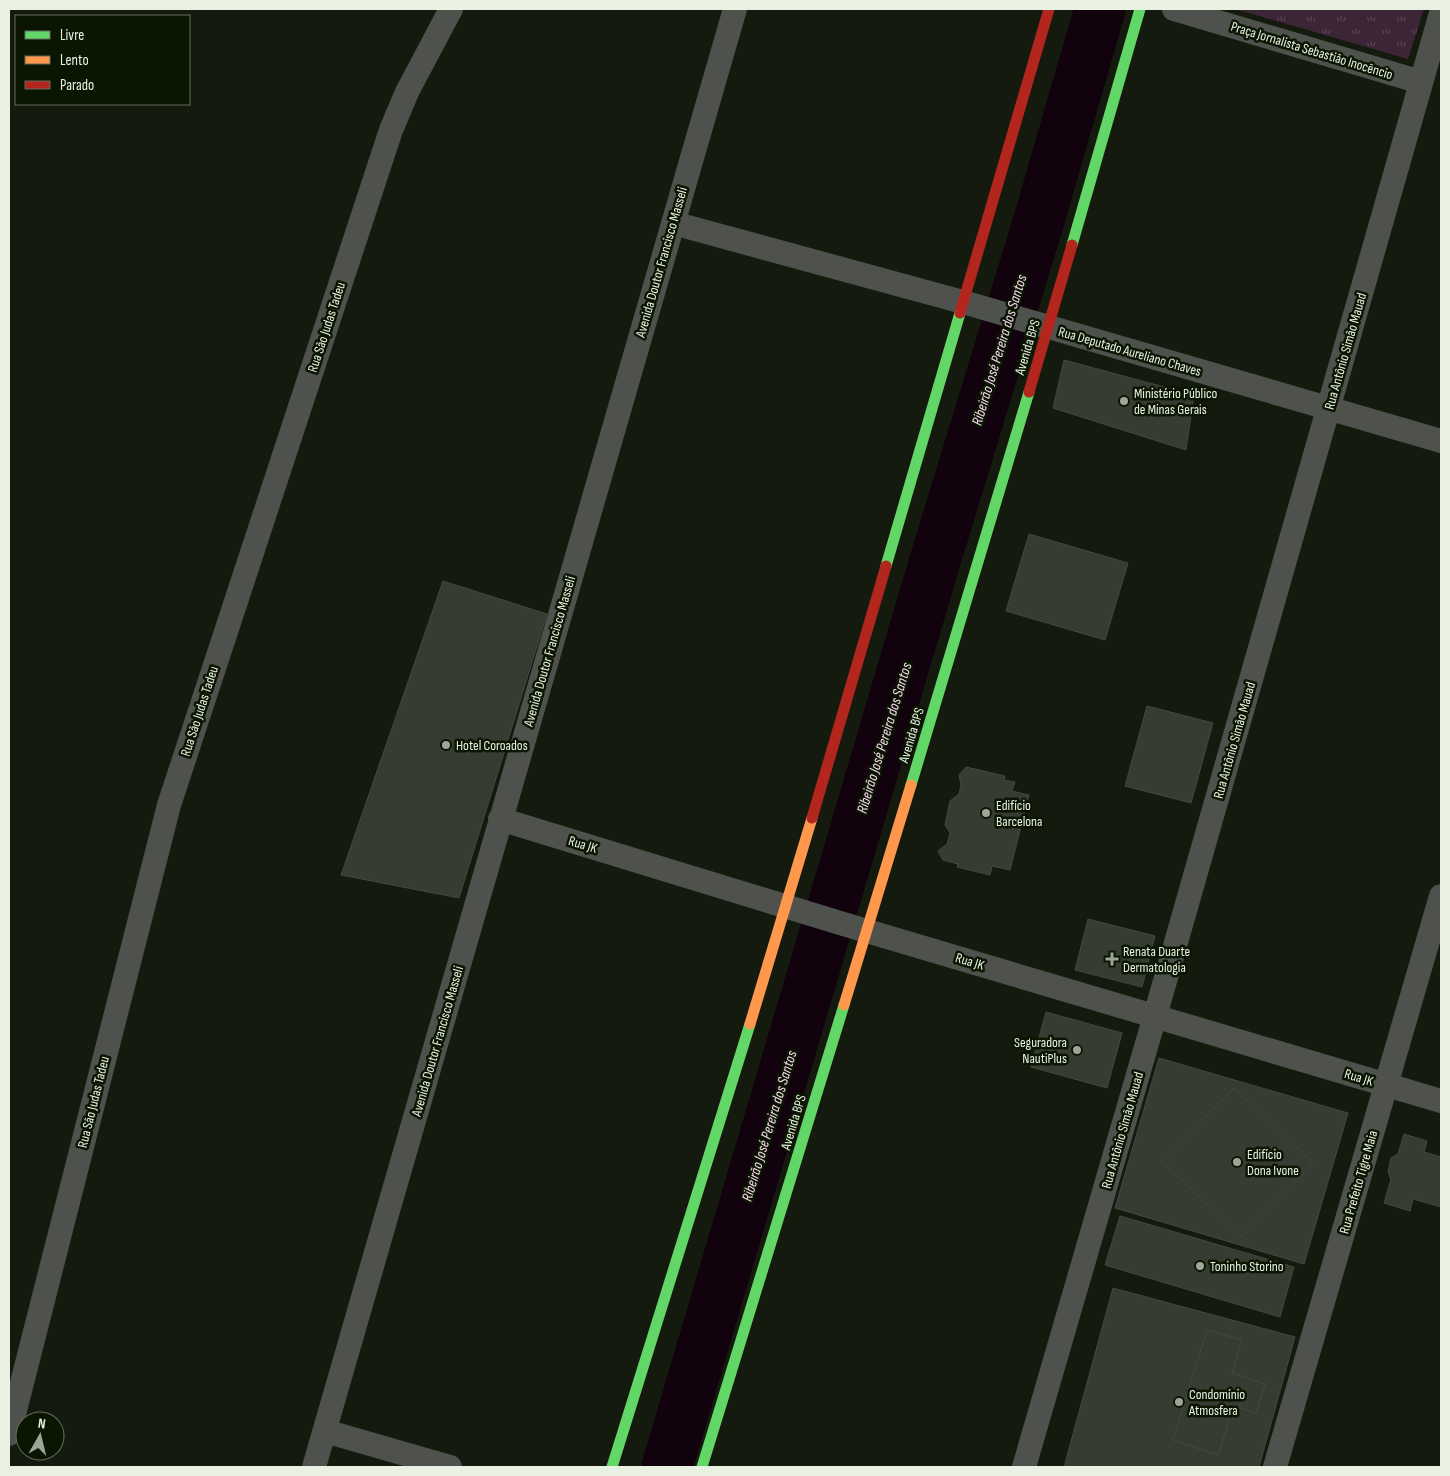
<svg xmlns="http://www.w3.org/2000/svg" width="1450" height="1476" font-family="'Sofia Sans Condensed',sans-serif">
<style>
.park{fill:url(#park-tufts)}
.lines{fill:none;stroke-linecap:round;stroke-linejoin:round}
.river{stroke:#11020d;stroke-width:51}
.building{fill:#373c32;stroke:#43493d}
.street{stroke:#4e514c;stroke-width:24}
.fast{stroke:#63d668;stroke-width:11}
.slow{stroke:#ff974d;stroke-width:11}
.jam{stroke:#b3261e;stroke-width:11}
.poi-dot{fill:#9ea698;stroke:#0b1602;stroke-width:2}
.labels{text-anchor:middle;stroke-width:5;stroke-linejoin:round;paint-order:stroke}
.street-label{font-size:14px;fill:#e8f1e2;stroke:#0b1602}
.poi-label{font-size:14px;fill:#e8f1e2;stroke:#0b1602;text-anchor:start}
.water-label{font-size:15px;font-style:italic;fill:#f9d9f0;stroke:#0b1602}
</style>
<defs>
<pattern id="park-tufts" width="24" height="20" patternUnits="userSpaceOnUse" patternTransform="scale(1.25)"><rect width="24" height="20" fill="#3c2536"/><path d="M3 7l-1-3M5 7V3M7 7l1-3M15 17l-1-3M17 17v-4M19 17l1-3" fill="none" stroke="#584553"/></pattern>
</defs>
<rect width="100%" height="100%" fill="#141b0e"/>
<path class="park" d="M1235,9H1424L1408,59Z"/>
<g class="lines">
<path class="river" d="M667,1467L934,564L1039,220L1100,9"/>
</g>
<path class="building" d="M1064,360L1194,395L1186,450L1053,408Z
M1029,534L1128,563L1105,640L1006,611Z
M443,581L547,614L459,898L341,875Z
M1147,706L1213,723L1191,803L1125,786Z
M966,767L1005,776L1004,780L1015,782L1012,791L1029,795L1010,870L992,866L990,875L957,867L958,864L943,860L938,851L947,844L950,833L945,825L950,801L959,794L961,785L959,775Z
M1088,919L1155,936L1142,987L1075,970Z
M1046,1012L1122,1033L1107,1088L1031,1067Z
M1159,1058L1348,1113L1304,1264L1115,1208Z
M1234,1088L1313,1163L1241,1237L1162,1161Z
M1404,1134L1427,1141L1424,1152L1441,1157V1207L1413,1199L1410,1211L1384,1203L1391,1179L1388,1172L1391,1158L1398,1154Z
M1120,1216L1294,1267L1280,1317L1105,1265Z
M1113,1288L1295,1337L1259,1467H1064Z
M1207,1330L1242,1340L1232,1373L1265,1384L1256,1413L1234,1406L1218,1455L1173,1440Z"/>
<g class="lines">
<path class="street" d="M1174,9L1421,82
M673,223L963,302L1441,441
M500,819L850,926L1441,1101
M325,1431L450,1467
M9,1434L169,805L391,130L407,92L451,9
M314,1467L735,9
M1024,1467L1155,1016L1441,13
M1275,1467L1441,896"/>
<path class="fast" d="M1072,245L1140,9
M886,566L960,313
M911,785L1029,392
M612,1467L750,1024
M702,1467L844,1005"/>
<path class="slow" d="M844,1005L911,785
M750,1024L812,818"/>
<path class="jam" d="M960,313L1049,9
M1029,392L1072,245
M812,818L886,566"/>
</g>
<g class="poi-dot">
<circle cx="1124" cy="401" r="5"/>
<circle cx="446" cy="745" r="5"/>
<circle cx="986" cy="813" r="5"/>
<path d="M1109.5 951.5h5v5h5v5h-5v5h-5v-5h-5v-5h5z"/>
<circle cx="1077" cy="1050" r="5"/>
<circle cx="1237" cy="1162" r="5"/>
<circle cx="1200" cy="1266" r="5"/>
<circle cx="1179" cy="1402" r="5"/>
</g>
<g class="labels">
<g class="street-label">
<text transform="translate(1312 50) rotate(17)" y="5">Praça Jornalista Sebastião Inocêncio</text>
<text transform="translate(661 262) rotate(-74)" y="5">Avenida Doutor Francisco Masseli</text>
<text transform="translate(326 327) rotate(-72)" y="5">Rua São Judas Tadeu</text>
<text transform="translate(1027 347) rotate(-73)" y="5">Avenida BPS</text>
<text transform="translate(1130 351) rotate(16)" y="5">Rua Deputado Aureliano Chaves</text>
<text transform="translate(1345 351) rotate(-74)" y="5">Rua Antônio Simão Mauad</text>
<text transform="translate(549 651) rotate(-74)" y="5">Avenida Doutor Francisco Masseli</text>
<text transform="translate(199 711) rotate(-72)" y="5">Rua São Judas Tadeu</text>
<text transform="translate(911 735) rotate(-73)" y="5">Avenida BPS</text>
<text transform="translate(1234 740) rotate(-74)" y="5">Rua Antônio Simão Mauad</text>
<text transform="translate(583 844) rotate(17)" y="5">Rua JK</text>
<text transform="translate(970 961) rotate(17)" y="5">Rua JK</text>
<text transform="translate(437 1041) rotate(-74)" y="5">Avenida Doutor Francisco Masseli</text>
<text transform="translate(1359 1077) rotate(17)" y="5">Rua JK</text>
<text transform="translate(93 1102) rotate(-76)" y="5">Rua São Judas Tadeu</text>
<text transform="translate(793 1122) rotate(-73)" y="5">Avenida BPS</text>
<text transform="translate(1122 1130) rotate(-74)" y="5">Rua Antônio Simão Mauad</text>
<text transform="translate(1358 1182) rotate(-74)" y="5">Rua Prefeito Tigre Maia</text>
</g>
<g class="poi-label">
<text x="1134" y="398">Ministério Público<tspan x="1134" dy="16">de Minas Gerais</tspan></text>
<text x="456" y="750">Hotel Coroados</text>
<text x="996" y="810">Edifício<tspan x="996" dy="16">Barcelona</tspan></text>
<text x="1123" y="956">Renata Duarte<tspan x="1123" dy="16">Dermatologia</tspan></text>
<text x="1067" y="1047" text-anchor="end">Seguradora<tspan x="1067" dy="16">NautiPlus</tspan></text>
<text x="1247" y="1159">Edifício<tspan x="1247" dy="16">Dona Ivone</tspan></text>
<text x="1210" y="1271">Toninho Storino</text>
<text x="1189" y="1399">Condomínio<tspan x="1189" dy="16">Atmosfera</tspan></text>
</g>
<g class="water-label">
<text transform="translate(999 350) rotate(-73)" y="5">Ribeirão José Pereira dos Santos</text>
<text transform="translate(884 738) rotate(-73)" y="5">Ribeirão José Pereira dos Santos</text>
<text transform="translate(769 1126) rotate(-73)" y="5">Ribeirão José Pereira dos Santos</text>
</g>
</g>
<rect width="1450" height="1476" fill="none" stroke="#e8f1e2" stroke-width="20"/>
<rect x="15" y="15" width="175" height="90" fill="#0b1602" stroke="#636e5c"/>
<rect x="25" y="31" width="25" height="8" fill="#63d668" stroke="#636e5c"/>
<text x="60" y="40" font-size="15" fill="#e8f1e2">Livre</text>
<rect x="25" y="56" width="25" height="8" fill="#ff974d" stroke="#636e5c"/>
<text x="60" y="65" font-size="15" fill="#e8f1e2">Lento</text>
<rect x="25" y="81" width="25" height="8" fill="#b3261e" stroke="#636e5c"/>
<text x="60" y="90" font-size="15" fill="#e8f1e2">Parado</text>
<g transform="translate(40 1436) rotate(8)"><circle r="24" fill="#0b1602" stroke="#636e5c"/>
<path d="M0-4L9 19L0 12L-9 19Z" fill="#9ea698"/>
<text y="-8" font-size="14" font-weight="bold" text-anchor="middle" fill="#e8f1e2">N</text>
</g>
</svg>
